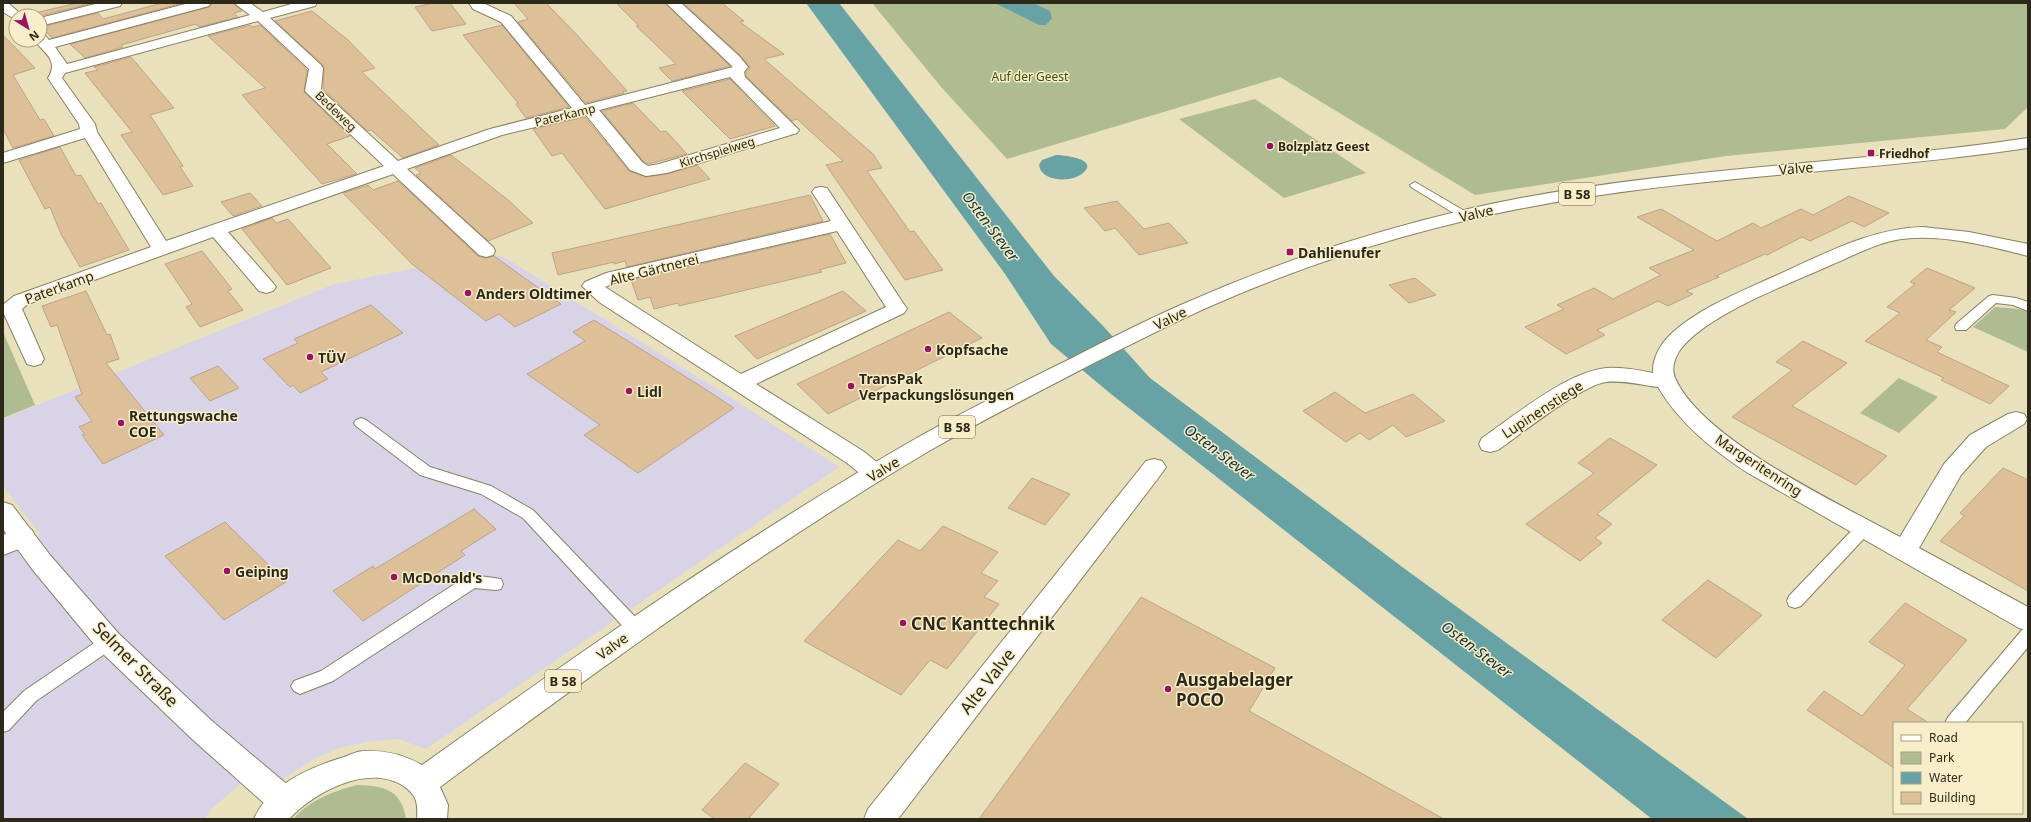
<svg xmlns="http://www.w3.org/2000/svg" width="2031" height="822" font-family="'Noto Sans',sans-serif">
<rect width="100%" height="100%" fill="#e9e1bc"/>
<polygon fill="#d9d3e8" points="489,254 504,257 722,392 839,467 426,749 398,739 374,741 338,748 314,759 281,780 264,764 210,810 205,819 3,819 3,549 40,534 3,486 3,419 334,284"/>
<g fill="#afbc91">
<polygon points="872,3 2028,3 2028,107 2005,129 1726,156 1475,195 1280,77 1007,159 942,88"/>
<polygon points="1255,99 1366,173 1284,198 1179,119"/>
<polygon points="1995,307 2019,309 2028,312 2028,352 1973,327"/>
<polygon points="3,332 35,405 3,418"/>
<polygon points="1899,378 1938,397 1899,433 1860,413"/>
<path d="M357,785C384,786 401,789 406,819H293C310,800 333,791 357,785Z"/>
</g>
<g fill="#67a3a5">
<polygon points="806,3 839,3 1054,276 1103,326 1150,378 1405,569 1748,819 1652,819 1111,394 1051,344 1005,274"/>
<polygon points="995,3 1033,3 1050,11 1052,18 1046,25 1039,25"/>
<path d="M1056,155C1063,155 1100,159 1083,173C1072,183 1041,182 1039,165L1042,160Z"/>
</g>
<g fill="#ddbf98" stroke="#bba487">
<polygon points="77,3 89,4 40,16 31,14"/>
<polygon points="162,3 183,3 52,38 42,27 98,13 103,19"/>
<polygon points="212,3 233,3 242,11 234,13 238,17 199,27 196,24 121,45 123,47 85,58 70,44 209,7"/>
<polygon points="433,3 450,3 466,24 432,31 415,7"/>
<polygon points="514,3 546,3 578,36 627,91 623,92 624,93 586,103 518,22 528,19"/>
<polygon points="616,3 665,3 730,66 672,81 659,68 676,64 636,26 639,26"/>
<polygon points="683,3 722,3 744,21 740,22 784,54 764,59 873,154 882,168 867,171 910,232 914,231 943,270 905,280 826,165 843,161 797,119 792,121 746,76 746,72 750,67 740,55"/>
<polygon points="312,11 348,40 375,68 362,72 439,145 403,158 371,130 367,131 323,89 324,68 322,64 275,21"/>
<polygon points="250,25 252,27 260,25 307,70 304,92 350,136 327,144 357,174 322,184 242,95 265,88 208,36"/>
<polygon points="502,25 569,107 526,118 516,104 518,103 463,35"/>
<polygon points="3,35 35,68 13,75 40,120 44,119 54,136 13,148 3,129"/>
<polygon points="131,57 174,108 150,115 183,166 180,167 193,186 163,195 121,135 132,132 85,73 98,70 94,67"/>
<polygon points="730,79 775,126 730,139 682,91"/>
<polygon points="633,103 661,132 666,131 687,154 648,164 643,161 602,111"/>
<polygon points="585,117 629,171 646,177 667,174 697,165 710,179 605,209 562,153 552,156 533,129"/>
<polygon points="60,147 76,176 81,175 98,204 101,203 129,250 80,267 61,234 50,207 45,209 19,160"/>
<polygon points="451,155 508,200 533,223 488,241 416,175 421,173 415,168"/>
<polygon points="398,181 478,256 486,258 494,256 561,304 515,327 499,314 486,321 412,264 343,193 368,185 373,190"/>
<polygon points="250,193 262,206 233,216 221,202"/>
<polygon points="810,195 823,221 627,267 625,261 614,264 614,262 558,275 552,253"/>
<polygon points="1849,196 1889,213 1864,227 1852,221 1810,241 1802,237 1767,255 1765,254 1716,276 1719,277 1686,291 1693,294 1668,306 1658,301 1597,330 1605,335 1566,354 1525,327 1564,309 1557,305 1594,288 1613,299 1661,275 1649,268 1694,250 1637,217 1661,209 1717,241 1753,223 1761,228 1801,209 1813,215"/>
<polygon points="1117,201 1144,229 1169,223 1188,243 1139,255 1115,228 1105,231 1084,208"/>
<polygon points="272,218 276,223 288,219 331,268 287,285 242,229"/>
<polygon points="830,234 846,263 819,270 822,272 679,306 678,303 654,309 650,297 638,300 631,280"/>
<polygon points="202,251 232,289 228,291 243,310 200,327 186,307 192,304 165,264"/>
<polygon points="1927,268 1975,288 1949,310 1956,312 1926,340 1942,347 1937,352 2009,386 1990,404 1941,380 1944,378 1865,341 1900,313 1887,307 1915,284 1910,282"/>
<polygon points="1415,278 1436,295 1409,303 1389,285"/>
<polygon points="86,291 107,335 110,334 119,359 106,363 164,435 103,464 82,435 85,434 79,427 92,421 75,397 82,394 57,325 51,327 42,306"/>
<polygon points="843,291 866,311 757,359 735,336"/>
<polygon points="371,305 403,333 321,372 328,379 300,393 293,385 290,387 263,359 298,343 294,339"/>
<polygon points="949,312 982,338 828,414 797,384"/>
<polygon points="594,320 699,385 734,408 638,473 584,435 600,425 527,374 585,341 573,332"/>
<polygon points="1803,341 1847,363 1792,406 1887,456 1856,485 1732,417 1792,370 1776,362"/>
<polygon points="218,366 239,388 210,401 190,378"/>
<polygon points="1335,392 1365,413 1413,394 1445,421 1406,437 1393,425 1369,440 1360,433 1346,442 1303,411"/>
<polygon points="1610,438 1657,465 1597,514 1612,524 1595,538 1602,543 1580,561 1526,524 1594,473 1578,463"/>
<polygon points="2003,468 2028,480 2028,591 1940,541 1964,516 1960,513"/>
<polygon points="1032,478 1070,494 1045,525 1008,508"/>
<polygon points="474,509 496,529 461,551 465,555 363,621 333,591 373,566 375,569"/>
<polygon points="225,522 286,582 224,620 165,556"/>
<polygon points="943,526 998,552 981,573 998,581 984,597 999,604 947,669 930,660 901,695 804,641 898,540 920,551"/>
<polygon points="1708,580 1762,615 1716,658 1662,620"/>
<polygon points="1141,597 1275,668 1249,711 1444,819 979,819"/>
<polygon points="1905,603 1967,640 1907,709 1929,723 1894,723 1894,768 1807,710 1824,691 1862,716 1905,665 1869,642"/>
<polygon points="745,763 779,784 748,819 715,819 702,810"/>
</g>
<g fill="none" stroke-linecap="round" stroke-linejoin="round">
<defs>
<g id="lane">
<polygon points="1415,182 1468,213 1470,215 1468,217 1460,217 1411,187 1410,185"/>
<polygon points="1993,295 2016,298 2028,302 2028,311 2013,305 1996,303 1966,330 1956,330 1955,327 1956,324 1989,296"/>
<polygon points="361,418 366,420 430,467 491,486 533,510 641,623 643,628 641,633 635,635 629,633 523,518 481,494 420,475 356,426 354,423 356,420"/>
<polygon points="1864,522 1870,524 1872,528 1870,532 1801,606 1795,608 1789,606 1787,601 1789,596 1858,524"/>
<polygon points="473,575 501,579 503,584 501,589 495,590 475,588 333,681 300,694 294,691 291,686 294,681 321,671 467,576"/>
<polygon points="2028,628 2028,647 1965,723 1945,723 1948,717 2022,630"/>
<polygon points="109,635 115,637 118,642 115,647 36,701 9,730 3,732 3,712 24,691 103,637"/>
</g>
<g id="street">
<polygon points="3,3 8,3 23,16 16,16 16,20 3,12"/>
<polygon points="99,3 122,3 120,6 40,26 40,18"/>
<path d="M189,3H211L209,6L55,47L67,64L250,15L234,3H250L263,12L295,3H317L315,6L270,18L321,65L323,68L321,90L398,161L490,129L572,108L501,22L473,9L469,3H483L511,16L585,105L733,67L666,3H681L739,56L748,67L744,72L745,77L799,130L797,133L667,173L646,176L630,170L586,115L502,135L407,169L493,247L495,251L493,255L486,257L479,255L393,174L228,232L273,283L276,287L273,291L266,293L259,291L213,237L28,304L22,309L44,359L41,364L34,366L27,364L3,312L4,304L14,296L151,247L85,138L3,163V153L80,129L79,124L48,78C59,60 45,54 34,40H40V34L45,35L49,40ZM258,21L309,69L305,91L308,94L384,166L166,241L97,132L95,124L62,78L65,73ZM730,77L780,128L659,164L648,166L642,162L599,110Z"/>
<path d="M821,187L827,188L907,309L904,313L756,384L863,451L883,467L887,473L883,479C867,483 859,472 847,463L599,302L582,286L585,282L606,273L831,221L812,192L815,188ZM837,231L886,307L741,374L605,287L619,281Z"/>
<path d="M1923,227L1969,232L2028,244V256C1988,246 1944,234 1902,239C1878,242 1853,256 1831,265C1789,284 1716,311 1685,344C1677,352 1670,366 1675,378C1702,440 1840,504 1900,537L1944,464L1970,435L2008,414L2016,412L2024,414L2027,419L2024,424L1986,447L1961,475L1919,548L2028,607V631L2019,628L1748,473C1713,450 1680,424 1658,387C1641,385 1623,380 1606,382C1582,385 1521,434 1498,450L1490,452L1482,450L1479,444L1482,438C1514,416 1568,371 1607,368C1622,367 1638,370 1653,373C1652,358 1661,343 1672,333C1701,307 1740,292 1775,276C1822,255 1871,228 1923,227Z"/>
<polygon points="1154,459 1162,461 1166,467 1162,473 898,819 864,819 868,809 1146,461"/>
<polygon points="23,528 32,530 35,537 32,544 3,555 3,535"/>
</g>
<polygon id="secondary" points="3,502 12,505 50,555 119,634 212,721 296,792 300,802 296,812 285,816 274,812 192,739 99,650 32,569 3,529"/>
<path id="primary" d="M2028,138V148L1992,153C1816,176 1637,179 1464,221C1375,242 1287,272 1204,309C1164,327 1126,347 1088,366C1035,394 981,421 929,451C759,552 599,669 440,787L448,805L447,819H417C418,802 417,795 402,785C367,764 314,792 289,819H254C268,785 311,767 344,757C350,755 357,751 364,751C385,750 404,755 422,765C582,651 744,537 915,439C966,410 1019,384 1072,358C1109,339 1146,320 1183,304C1275,263 1370,232 1468,209C1652,167 1842,166 2028,138Z"/>
</defs>
<use href="#lane" stroke="#898160" stroke-width="2"/>
<use href="#street" stroke="#898160" stroke-width="2"/>
<use href="#secondary" stroke="#898160" stroke-width="2"/>
<use href="#primary" stroke="#898160" stroke-width="2"/>
<use href="#lane" fill="#fff" fill-rule="evenodd"/>
<use href="#street" fill="#fff" fill-rule="evenodd"/>
<use href="#secondary" fill="#fff" fill-rule="evenodd"/>
<use href="#primary" fill="#fff" fill-rule="evenodd"/>
</g>
<g fill="#9b1264" stroke="#f7eec9" stroke-width="1.5">
<circle cx="1270" cy="146" r="4"/>
<rect x="1867" y="149" width="8" height="8" rx="2"/>
<rect x="1286" y="248" width="8" height="8" rx="2"/>
<circle cx="468" cy="293" r="4"/>
<circle cx="928" cy="349" r="4"/>
<circle cx="310" cy="357" r="4"/>
<circle cx="851" cy="386" r="4"/>
<circle cx="629" cy="391" r="4"/>
<circle cx="121" cy="423" r="4"/>
<circle cx="227" cy="571" r="4"/>
<circle cx="394" cy="577" r="4"/>
<circle cx="903" cy="623" r="4"/>
<circle cx="1168" cy="689" r="4"/>
</g>
<g text-anchor="middle" dominant-baseline="central" stroke-width="3" stroke-linejoin="round" paint-order="stroke">
<g font-size="12" fill="#41500b" stroke="#f7eec9">
<text x="1030" y="76">Auf der Geest</text>
</g>
<g font-size="12" fill="#2c291b" stroke="#f7eec9">
<text transform="translate(336 111) rotate(44)">Bedeweg</text>
<text transform="translate(565 115) rotate(-14)">Paterkamp</text>
<text transform="translate(717 152) rotate(-17)">Kirchspielweg</text>
</g>
<g font-size="12" font-weight="bold" fill="#2c291b" stroke="#f7eec9" text-anchor="start">
<text x="1278" y="146">Bolzplatz Geest</text>
<text x="1879" y="153">Friedhof</text>
</g>
<g fill="#f7eec9" stroke="#69644f" stroke-width="1">
<rect x="1559" y="183" width="36" height="22" rx="3"/>
<rect x="939" y="416" width="36" height="22" rx="3"/>
<rect x="545" y="670" width="36" height="22" rx="3"/>
</g>
<g font-size="13" font-weight="bold" fill="#2c291b">
<text x="1577" y="194">B 58</text>
<text x="957" y="427">B 58</text>
<text x="563" y="681">B 58</text>
</g>
<g font-size="14" fill="#2c291b" stroke="#f7eec9">
<text transform="translate(1796 168) rotate(-5)">Valve</text>
<text transform="translate(1476 213) rotate(-13)">Valve</text>
<text transform="translate(654 269) rotate(-14)">Alte Gärtnerei</text>
<text transform="translate(59 287) rotate(-20)">Paterkamp</text>
<text transform="translate(1170 318) rotate(-26)">Valve</text>
<text transform="translate(1542 409) rotate(-33)">Lupinenstiege</text>
<text transform="translate(1759 465) rotate(33)">Margeritenring</text>
<text transform="translate(883 469) rotate(-32)">Valve</text>
<text transform="translate(612 646) rotate(-36)">Valve</text>
</g>
<g font-size="14" font-weight="bold" fill="#2c291b" stroke="#f7eec9" text-anchor="start">
<text x="1298" y="252">Dahlienufer</text>
<text x="476" y="293">Anders Oldtimer</text>
<text x="936" y="349">Kopfsache</text>
<text x="318" y="357">TÜV</text>
<text x="859" y="378">TransPak<tspan x="859" dy="16">Verpackungslösungen</tspan></text>
<text x="637" y="391">Lidl</text>
<text x="129" y="415">Rettungswache<tspan x="129" dy="16">COE</tspan></text>
<text x="235" y="571">Geiping</text>
<text x="402" y="577">McDonald's</text>
</g>
<g font-size="15" font-style="italic" fill="#133334" stroke="#f7eec9">
<text transform="translate(991 226) rotate(53)">Osten-Stever</text>
<text transform="translate(1220 452) rotate(37)">Osten-Stever</text>
<text transform="translate(1477 649) rotate(37)">Osten-Stever</text>
</g>
<g font-size="17" font-weight="bold" fill="#2c291b" stroke="#f7eec9" text-anchor="start">
<text x="911" y="623">CNC Kanttechnik</text>
<text x="1176" y="679">Ausgabelager<tspan x="1176" dy="20">POCO</tspan></text>
</g>
<g font-size="17" fill="#2c291b" stroke="#f7eec9">
<text transform="translate(136 664) rotate(45)">Selmer Straße</text>
<text transform="translate(987 681) rotate(-52)">Alte Valve</text>
</g>
</g>
<rect width="2031" height="822" fill="none" stroke="#2c291b" stroke-width="8"/>
<rect x="1893" y="722" width="130" height="92" fill="#f7eec9" stroke="#a69f83"/>
<rect x="1901" y="735" width="20" height="6" fill="#ffffff" stroke="#a69f83"/>
<text x="1929" y="742" font-size="12" fill="#2c291b">Road</text>
<rect x="1901" y="752" width="20" height="12" fill="#afbc91" stroke="#a69f83"/>
<text x="1929" y="762" font-size="12" fill="#2c291b">Park</text>
<rect x="1901" y="772" width="20" height="12" fill="#67a3a5" stroke="#a69f83"/>
<text x="1929" y="782" font-size="12" fill="#2c291b">Water</text>
<rect x="1901" y="792" width="20" height="12" fill="#ddbf98" stroke="#a69f83"/>
<text x="1929" y="802" font-size="12" fill="#2c291b">Building</text>
<g transform="translate(28 28) rotate(143)"><circle r="19" fill="#f7eec9" stroke="#a69f83"/>
<path d="M0-3L7 15L0 10L-7 15Z" fill="#9b1264"/>
<text y="-6" font-size="11" font-weight="bold" text-anchor="middle" fill="#2c291b">N</text>
</g>
</svg>
